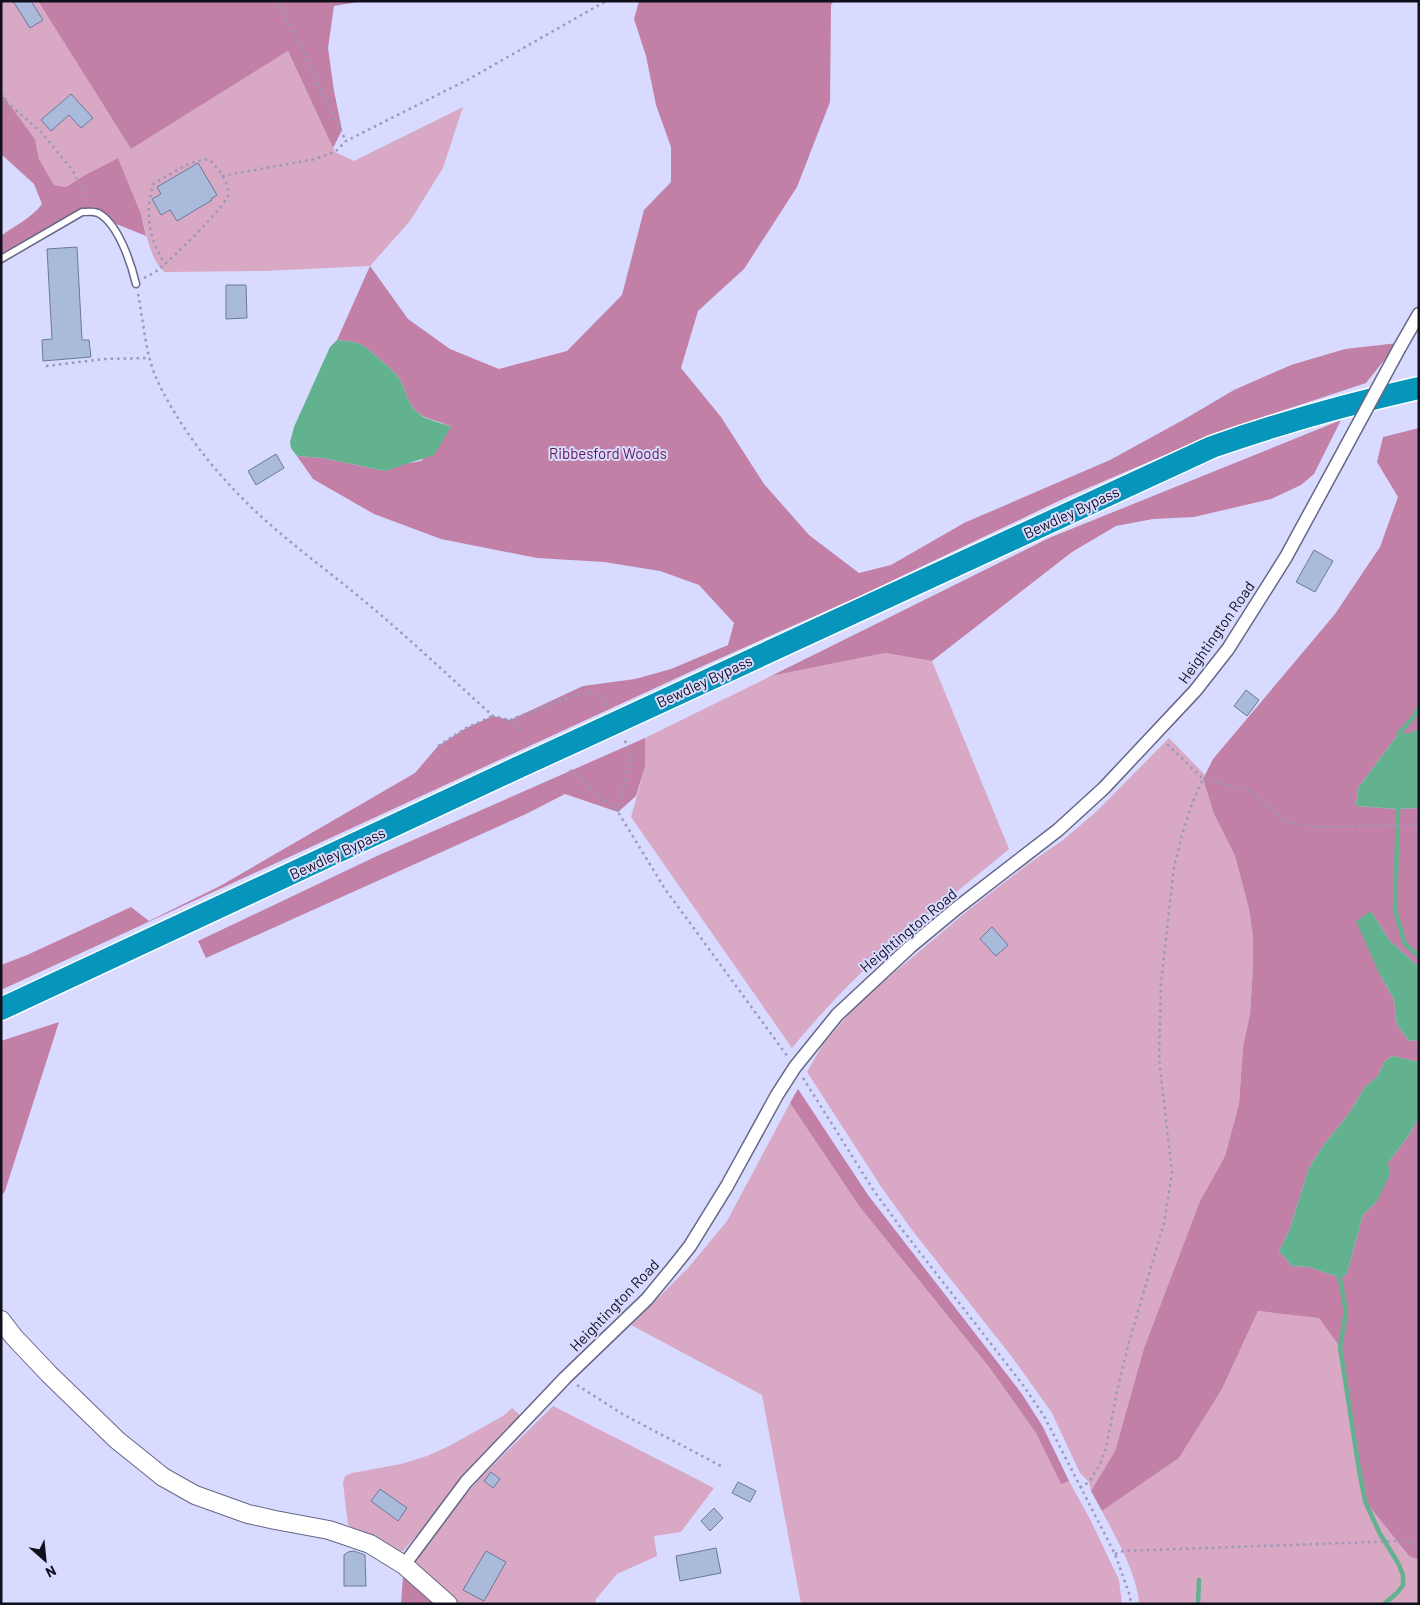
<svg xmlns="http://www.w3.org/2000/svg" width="1420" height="1605" font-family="Barlow,sans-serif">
<rect width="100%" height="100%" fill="#d8daff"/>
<g fill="#d9a8c4">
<path d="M1,1H38L131,149L288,51L335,152L354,161L463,107L443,168L410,221L370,266L264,271L165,272C150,262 146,229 140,212C133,194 125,176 118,158L85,175L66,187L54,185L39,159L35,139L1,93Z"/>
<path d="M885,653L932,661L1009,849C961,889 911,927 865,969C839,994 815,1020 792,1048L631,817L645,767V738L771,676Z"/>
<polygon points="1169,738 1205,775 1203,779 1214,814 1235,856 1249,909 1253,937 1253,965 1250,1014 1243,1047 1239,1104 1225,1156 1200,1201 1144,1348 1115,1451 1091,1491 1089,1482 1080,1473 1052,1413 1012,1357 912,1230 882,1188 807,1072 822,1046 846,1017 869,994 966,912 1027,865 1063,840 1097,811"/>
<polygon points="790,1103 859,1206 989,1367 1036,1433 1061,1483 1069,1481 1091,1521 1119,1580 1122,1604 801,1604 762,1395 631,1325 688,1268 727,1221"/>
<path d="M1258,1311L1320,1318L1340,1347L1359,1470L1365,1501L1409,1556L1419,1560V1604H1139C1138,1575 1115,1536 1102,1511L1179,1458L1222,1389Z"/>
<polygon points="553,1406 714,1488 681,1532 654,1536 657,1556 617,1574 596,1599 595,1604 455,1604 411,1560 481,1477"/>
<polygon points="512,1408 521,1416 403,1551 395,1551 348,1525 343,1483 345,1476 352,1473 401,1464 427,1456 449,1446 503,1416"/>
</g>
<g fill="#c280a7">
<polygon points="38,1 364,1 334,6 328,48 334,91 342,130 333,148 288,51 131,149"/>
<path d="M639,1H834L831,5L830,102L797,187L744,269L698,311L681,368L721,417L764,484L809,535L859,573L891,565L964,523L1110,460L1183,420L1234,390L1291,365L1345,349L1398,343L1366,383L1221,431L1067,497L862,595L705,665L1,990V965L27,955L131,907L149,921L220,886L415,773L438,746L466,728L493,716L510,720L583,686L635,679L671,669L728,645L734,623L699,585L660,571L604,562L537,558L441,539L374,514L313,479L297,456L323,458L385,471L404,464L421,461L451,427C440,420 426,421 416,411C406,401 406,388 398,377C396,372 365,346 360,344C353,341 345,341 337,340L370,266L408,319L450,349L499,369L567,351L622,295L644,210L671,182V147L656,105L646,56L634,19Z"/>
<path d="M1,93L35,139L39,159L54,185L66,187L85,175L118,158L141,214L146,236L109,221L96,212H82L1,259V236C14,226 33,217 42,204L34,184L1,154Z"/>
<polygon points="1341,420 1314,474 1301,485 1271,499 1194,517 1153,519 1116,526 1072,552 932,661 885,653 771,676 1049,538"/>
<polygon points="1419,428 1419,727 1412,733 1399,733 1358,788 1356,806 1398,809 1419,808 1419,967 1390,941 1371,911 1380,975 1394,999 1397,1025 1409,1041 1419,1040 1419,1062 1392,1056 1385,1061 1377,1077 1365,1087 1348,1115 1325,1143 1309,1168 1289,1231 1279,1251 1292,1266 1309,1267 1341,1278 1347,1273 1363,1215 1377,1201 1388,1163 1409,1135 1419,1116 1419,1560 1409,1556 1365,1501 1359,1470 1340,1347 1319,1318 1258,1311 1222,1389 1179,1458 1102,1511 1091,1491 1115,1451 1144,1348 1200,1201 1225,1156 1239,1104 1243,1047 1250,1014 1253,965 1253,937 1249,909 1235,856 1214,814 1203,779 1213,759 1335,614 1380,547 1398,497 1377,462 1383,437"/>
<polygon points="645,738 645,767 636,796 618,812 565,794 526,814 206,958 198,941 379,855"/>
<polygon points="59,1022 5,1191 1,1197 1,1041"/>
<polygon points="798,1089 868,1195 1022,1394 1043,1427 1069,1481 1061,1484 1036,1433 989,1367 859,1206 790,1103"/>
<polygon points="403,1577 412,1578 441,1604 401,1604"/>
</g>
<g fill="#62b28f">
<path d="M337,340C345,341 353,341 360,344C365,346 396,372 398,377C406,388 406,401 416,411C425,421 439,421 451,427L434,455L385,471L323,458L297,456L291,448L290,442L294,427L330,347Z"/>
<polygon points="1419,727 1419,808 1398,809 1356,806 1358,788 1399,733 1412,733"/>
<polygon points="1371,911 1390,941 1419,967 1419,1040 1409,1041 1397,1025 1394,999 1380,975 1356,921"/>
<polygon points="1392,1056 1419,1062 1419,1116 1409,1135 1388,1163 1390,1174 1377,1201 1363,1215 1347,1273 1341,1278 1309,1267 1292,1266 1279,1251 1289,1231 1309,1168 1325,1143 1348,1115 1365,1087 1377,1077 1385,1061"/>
</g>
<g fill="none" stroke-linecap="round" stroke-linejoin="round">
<g stroke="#62b28f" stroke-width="4.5">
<polyline points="1399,733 1413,718 1419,707"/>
<polyline points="1398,809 1395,910 1405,944 1419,956"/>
<polyline points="1339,1274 1346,1312 1340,1347 1359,1470 1365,1501 1379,1532 1398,1563 1403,1575 1403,1585 1397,1593 1384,1604"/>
<polyline points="1198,1604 1199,1580"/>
</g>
</g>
<g fill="#a9badb" stroke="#6a7a99">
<polygon points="13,1 31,1 43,20 30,28"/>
<polygon points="71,94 93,118 81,128 69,115 51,131 41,120"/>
<polygon points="198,163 217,195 211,199 212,200 177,221 170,210 161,215 152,199 161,194 157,187"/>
<polygon points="77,247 82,340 89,340 91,357 43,361 42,340 52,339 47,249"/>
<polygon points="226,285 246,285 247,318 226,319"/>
<polygon points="276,454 284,468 256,485 248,471"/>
<polygon points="1314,550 1333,561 1315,592 1296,582"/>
<polygon points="1246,690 1259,700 1247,716 1234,706"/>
<polygon points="992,927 1008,945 996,956 980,939"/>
<polygon points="491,1472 500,1479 493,1488 484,1481"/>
<polygon points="738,1482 756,1491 750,1502 732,1493"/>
<polygon points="380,1489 407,1508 398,1521 371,1501"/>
<polygon points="714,1508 723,1518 710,1531 701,1521"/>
<polygon points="716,1548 721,1573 680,1581 676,1556"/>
<polygon points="354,1551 365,1555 366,1586 344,1586 344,1555 348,1552"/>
<polygon points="486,1551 506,1562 484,1601 463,1590"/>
</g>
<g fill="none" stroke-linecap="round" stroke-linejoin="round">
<defs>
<path id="lane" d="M1,259L82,212C87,212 93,211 98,213C118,223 131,263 136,284"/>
<g id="street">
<polyline points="1400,347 1419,314"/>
<polyline points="404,1565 466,1482 566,1377 647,1299 675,1265 690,1246 727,1186 777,1095 795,1067 837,1015 910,947 957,908 1058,830 1104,788 1195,691 1228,649 1286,557 1336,465"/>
</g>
<polyline id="secondary" points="1,1320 14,1337 49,1374 117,1440 163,1477 195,1495 248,1514 275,1520 329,1530 370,1544 404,1565 448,1604"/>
<g id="highway">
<path d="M578,740L1212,447C1280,423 1348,404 1419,388"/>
<polyline points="1,1009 519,767"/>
</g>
</defs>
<use href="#lane" stroke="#666787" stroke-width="9"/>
<use href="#street" stroke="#666787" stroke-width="15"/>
<use href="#secondary" stroke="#666787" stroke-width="20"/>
<use href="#highway" stroke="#fff" stroke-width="25"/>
<g stroke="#999ab8" stroke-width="2.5" stroke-dasharray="2.5 4" stroke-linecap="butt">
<polyline points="281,1 279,6 297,37 318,85 346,141"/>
<polyline points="1,93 6,99"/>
<polyline points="1,97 42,133 73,171 86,198 85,202"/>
<polyline points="222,176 315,159 335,152 346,141 469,79 606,1"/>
<path d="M144,278C150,275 156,272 160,268C173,258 225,207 228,195C230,183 217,166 208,159L190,163L154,183C144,210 149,240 165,264"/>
<path d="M138,294C144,323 145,355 158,382C183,434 222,481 264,519C298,550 335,576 369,605C412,641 452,679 493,716L510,720L524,733"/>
<polyline points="46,366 104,359 150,358"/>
<polyline points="510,720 559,701 586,692 598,694 607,707"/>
<polyline points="438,746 466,728 493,716"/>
<polyline points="570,770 618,812 665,889 788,1057"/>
<polyline points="1203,779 1252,791 1283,821 1316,827 1419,825"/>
<polyline points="618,812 631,756 624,738"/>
<polyline points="803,1078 874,1191 904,1232 1023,1385 1044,1416 1115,1554 1130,1596 1131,1604"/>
<polyline points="577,1385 624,1415 723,1467"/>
<polyline points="1080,1488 1089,1482 1099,1466 1106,1448 1117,1391 1129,1342 1164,1223 1172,1173 1159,1059 1161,983 1174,867 1182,835 1193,801 1203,779 1165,742"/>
<polyline points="1115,1554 1123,1551 1399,1541 1411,1542 1419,1544"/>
</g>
<use href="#lane" stroke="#fff" stroke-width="6"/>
<use href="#street" stroke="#fff" stroke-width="12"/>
<use href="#secondary" stroke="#fff" stroke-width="18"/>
<use href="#highway" stroke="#0696bc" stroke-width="22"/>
<defs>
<polyline id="street-bridge" points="1336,465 1400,347"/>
<polyline id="highway-bridge" points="519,767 578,740"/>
</defs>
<use href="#street-bridge" stroke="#666787" stroke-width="15" stroke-linecap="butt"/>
<use href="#highway-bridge" stroke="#fff" stroke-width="25" stroke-linecap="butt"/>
<use href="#street-bridge" stroke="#fff" stroke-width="12"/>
<use href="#highway-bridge" stroke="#0696bc" stroke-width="22"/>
</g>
<g text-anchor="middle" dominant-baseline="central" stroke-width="4" stroke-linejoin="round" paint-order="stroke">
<g font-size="15" fill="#67194e" stroke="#d8daff">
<text x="608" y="453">Ribbesford Woods</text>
</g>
<g font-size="15" fill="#10101d" stroke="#d8daff">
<text transform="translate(1071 512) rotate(-25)">Bewdley Bypass</text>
<text transform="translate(1216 632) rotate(-55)">Heightington Road</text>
<text transform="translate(704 681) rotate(-25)">Bewdley Bypass</text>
<text transform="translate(337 853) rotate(-25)">Bewdley Bypass</text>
<text transform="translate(908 930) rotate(-40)">Heightington Road</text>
<text transform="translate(614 1305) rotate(-46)">Heightington Road</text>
</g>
</g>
<rect width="1420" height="1605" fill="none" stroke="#10101d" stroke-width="5"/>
<g transform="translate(45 1560) rotate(153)" stroke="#d8daff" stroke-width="4" paint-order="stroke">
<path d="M0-4L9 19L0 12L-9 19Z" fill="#10101d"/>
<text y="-8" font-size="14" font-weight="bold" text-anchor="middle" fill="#10101d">N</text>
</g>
</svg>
